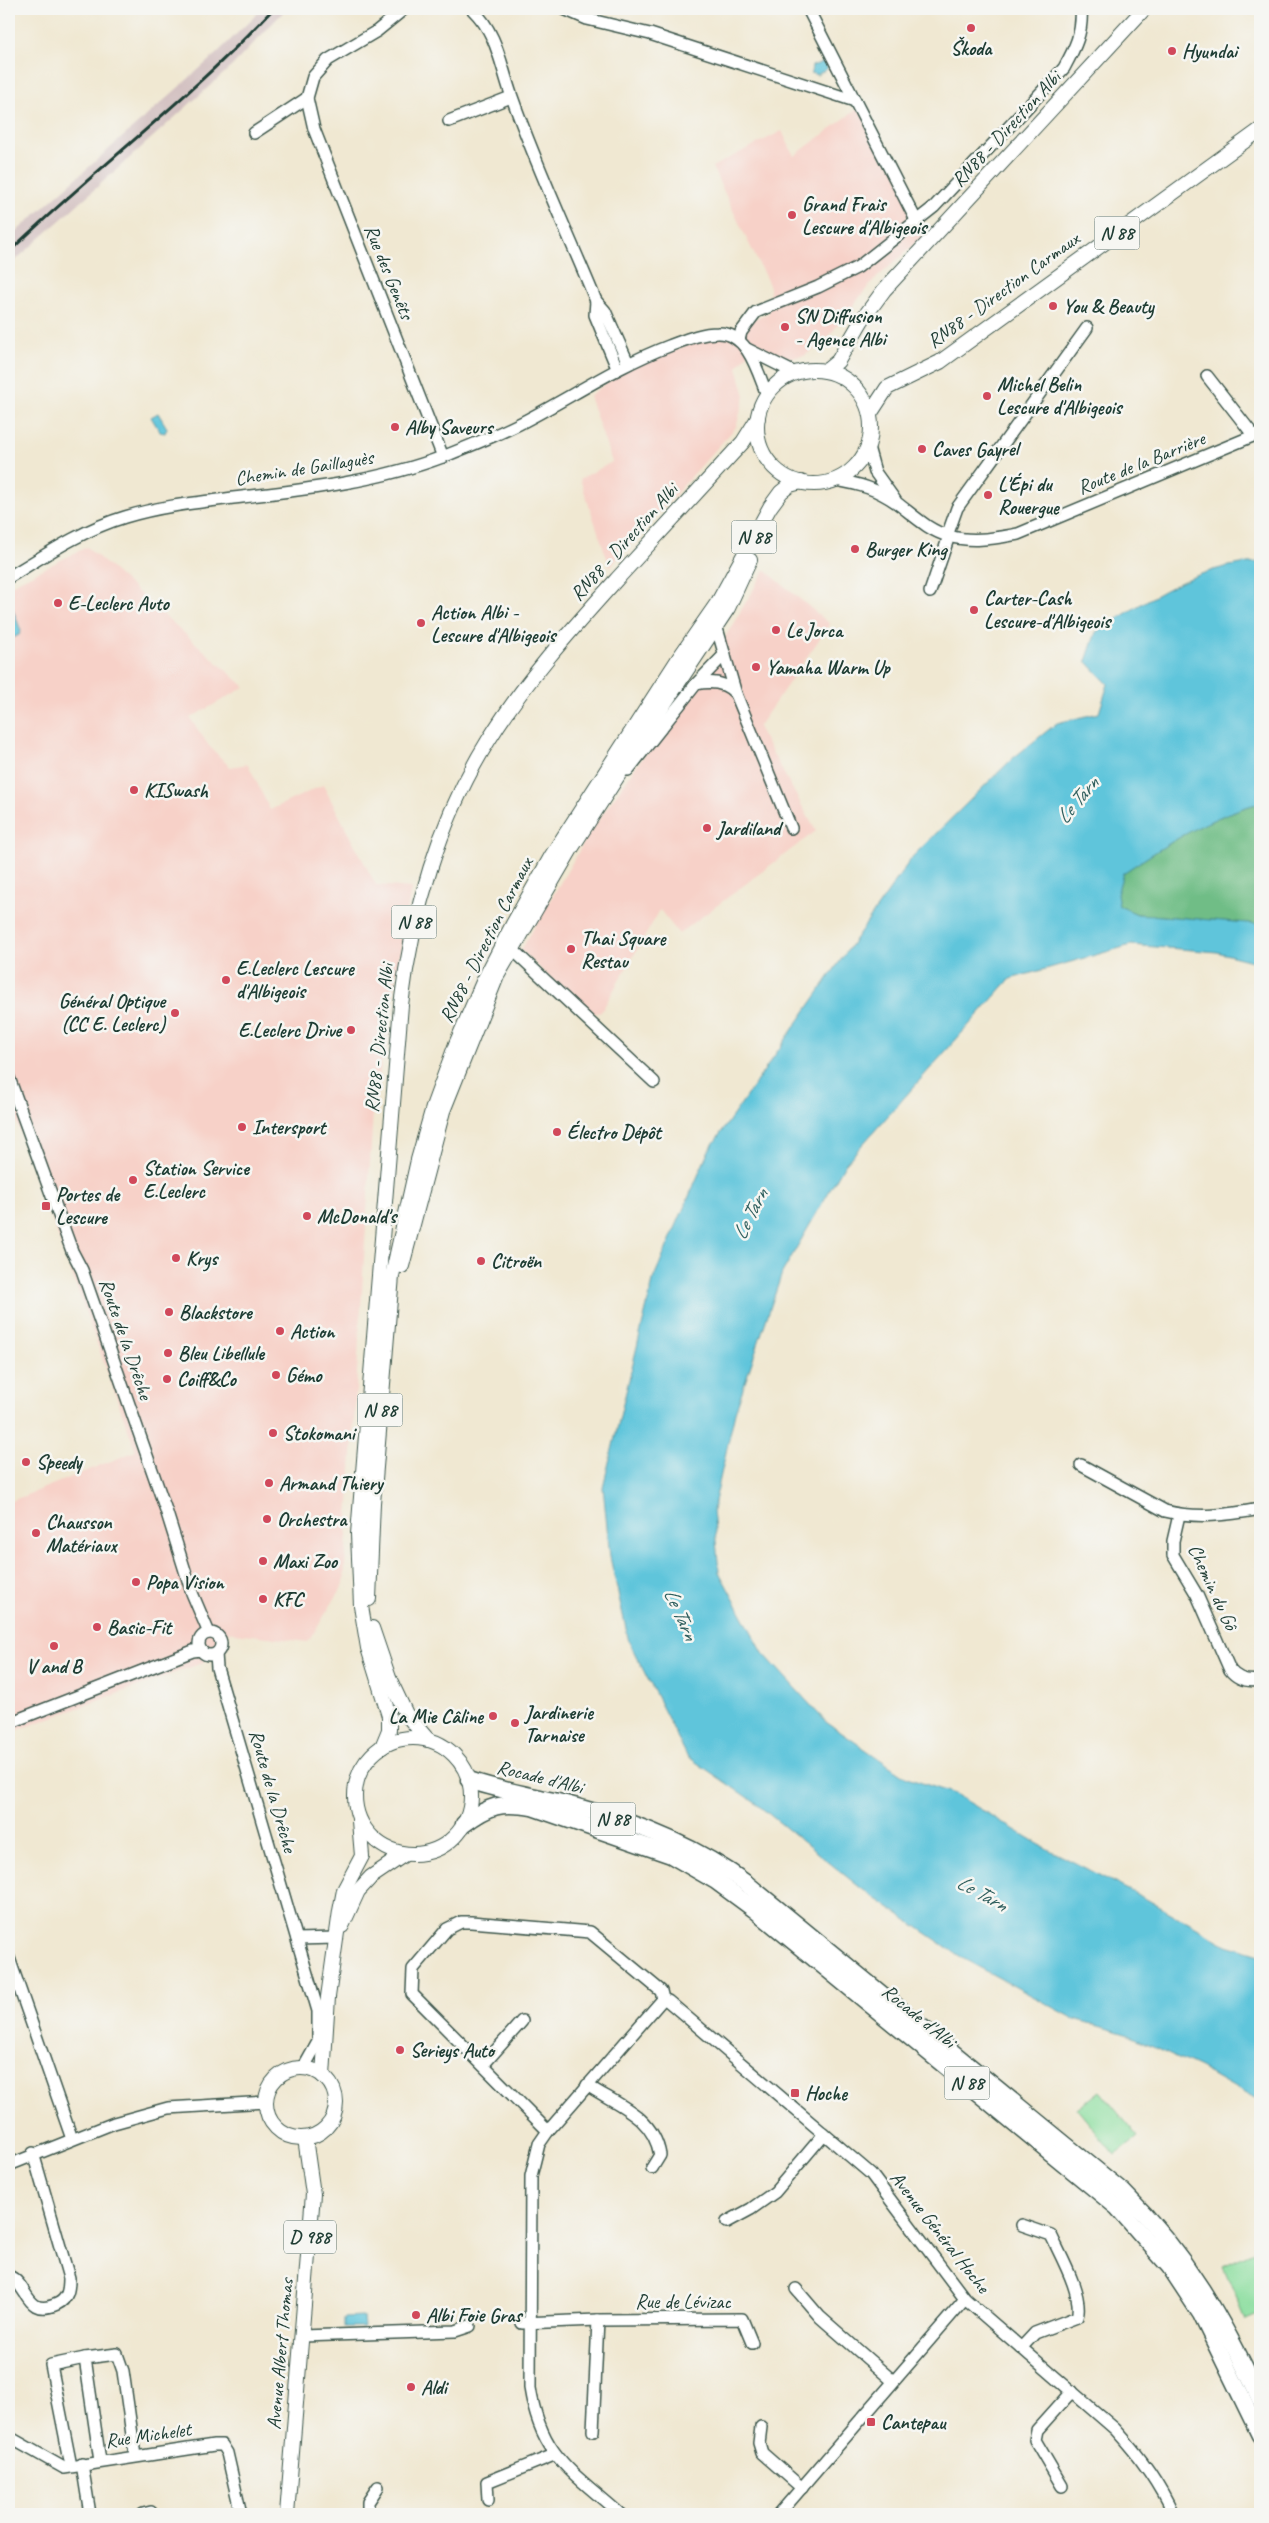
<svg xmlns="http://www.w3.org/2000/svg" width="1269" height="2523" font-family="Caveat,sans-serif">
<rect width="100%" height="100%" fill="#f6f6f2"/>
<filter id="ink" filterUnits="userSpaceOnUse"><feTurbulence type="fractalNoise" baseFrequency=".02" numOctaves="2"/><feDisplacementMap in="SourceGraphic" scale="10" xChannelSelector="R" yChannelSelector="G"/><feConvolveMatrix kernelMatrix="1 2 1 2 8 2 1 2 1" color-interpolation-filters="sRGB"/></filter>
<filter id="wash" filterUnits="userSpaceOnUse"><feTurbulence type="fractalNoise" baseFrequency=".0096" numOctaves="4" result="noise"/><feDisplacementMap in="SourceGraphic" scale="20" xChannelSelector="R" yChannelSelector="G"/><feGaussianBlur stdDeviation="1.12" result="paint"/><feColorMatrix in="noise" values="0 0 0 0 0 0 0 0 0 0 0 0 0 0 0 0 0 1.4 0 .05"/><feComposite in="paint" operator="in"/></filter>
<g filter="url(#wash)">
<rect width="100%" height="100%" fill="#f0e8d2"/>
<g fill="#f7d1c8">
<polygon points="864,104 928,232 871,283 825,341 804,356 783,358 756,344 737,367 745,396 736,427 610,567 580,479 612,462 589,396 626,369 769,313 770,287 712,167 782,131 794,156"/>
<polygon points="87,547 245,687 190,718 209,746 230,767 248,764 270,810 323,785 376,885 411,888 373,1112 344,1584 308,1642 227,1632 202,1663 9,1733 9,1502 136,1451 9,1101 9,586"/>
<polygon points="765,570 830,624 758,727 816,831 679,934 660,910 601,1012 588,1015 521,950 590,832 715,654"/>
</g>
<polygon fill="#d2bfc0" points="262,9 286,9 232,66 9,266 9,238 215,55"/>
<g fill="#8bde9f" stroke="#558e6a">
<polygon points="1100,2091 1138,2137 1115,2155 1077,2109"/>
<polygon points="1260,2249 1260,2314 1246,2320 1223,2266"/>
</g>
<path fill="#70bd86" stroke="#487d5d" d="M1260,803V924L1137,914L1119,906L1117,894L1123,873C1166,845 1209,816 1260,803Z"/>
<g fill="#5ec5db" stroke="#3e8188">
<polygon points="826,61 828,63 827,69 817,75 811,73 812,66"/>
<polygon points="158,413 167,428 165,433 160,432 151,417"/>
<path d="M1260,562V803C1209,816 1166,845 1123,873L1117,894L1119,906L1137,914L1260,924V963L1217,952L1131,945L1010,979L845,1164L782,1273L735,1412L713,1510L719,1572L763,1653L826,1722L907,1778L955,1794L1040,1845L1148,1900L1227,1945L1260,1955V2102L1200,2068L1129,2035L1075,2019L964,1959L862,1889L754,1802L687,1756L629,1642L610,1557L603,1487L623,1404L654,1277L709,1150L913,856L1012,759L1057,723L1099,713L1108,684L1086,661L1096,632C1152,598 1193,566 1260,562Z"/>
<polygon points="9,599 21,631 19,635 9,640"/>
<polygon points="363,2317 364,2327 344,2327 344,2318"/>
</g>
</g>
<g filter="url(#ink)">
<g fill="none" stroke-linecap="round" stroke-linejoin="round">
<defs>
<g id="minor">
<polyline points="404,9 377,31 328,60 313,77 307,98 314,129 443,457"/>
<path d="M472,9C498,34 500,64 512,97C536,166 568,233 596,301"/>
<polyline points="564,9 587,19 650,34 855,101 917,222"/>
<polyline points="808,9 855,101"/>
<polyline points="449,121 511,97"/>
<polyline points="254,133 307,98"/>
<path d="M739,340L741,332L756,312L818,287L858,267L934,207L1064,68C1075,48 1083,32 1081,9"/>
<polyline points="747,349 795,373"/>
<polyline points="617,368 595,315 596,301 605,311 628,363"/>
<polyline points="1207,376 1254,436"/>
<polyline points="868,447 875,472 895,500"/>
<path d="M836,480C860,484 877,489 897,503C913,515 929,531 949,536C973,543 995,538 1018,534L1260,433"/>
<polyline points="947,536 957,508 1087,328"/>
<path d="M9,577C45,555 84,529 125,517C164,505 203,502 242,497C311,489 380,481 445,456C470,446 495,436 519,424C570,398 616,366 669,346C685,340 700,333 718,333C748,332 758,373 767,395"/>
<polyline points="930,592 949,536"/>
<polyline points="716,625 736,694 791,828"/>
<polyline points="696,684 725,654"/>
<path d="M628,770L696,684C711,681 726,682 736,694"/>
<polyline points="512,949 654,1082"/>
<polyline points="9,1078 72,1251 82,1270 166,1510 192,1593 209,1633"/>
<path d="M1081,1465L1165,1511C1197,1519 1228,1515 1260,1509"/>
<path d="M1179,1515L1173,1541V1555L1197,1595L1230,1670C1238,1680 1248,1682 1260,1680"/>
<circle cx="210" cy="1644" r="11"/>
<polyline points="216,1654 217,1668 318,2011 318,2042 304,2067"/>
<polyline points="9,1723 193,1651 201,1650"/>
<polyline points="297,1939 336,1938"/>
<polyline points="9,1958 72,2139"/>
<path d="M663,1999L668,2001L871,2174L965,2299L1115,2429C1138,2454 1159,2482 1173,2514"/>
<polyline points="483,2065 522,2021"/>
<path d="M587,2085C617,2105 653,2115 660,2155L652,2168"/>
<polyline points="548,2131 412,1994 413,1969 447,1929 461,1922 471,1922 590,1932 661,1991 663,1999"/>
<polyline points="9,2165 114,2123 168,2108 266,2102"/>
<polyline points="727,2222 751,2209 775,2192 824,2134"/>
<path d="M9,2276C29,2285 25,2318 57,2304C68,2299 69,2289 69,2278L33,2153"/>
<polyline points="796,2289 820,2317 893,2381"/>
<polyline points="522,2323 598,2320 742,2319 752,2343"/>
<polyline points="302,2336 455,2331 470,2326"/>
<path d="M1021,2348L1035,2333L1077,2317C1084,2296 1060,2255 1051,2235L1022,2225"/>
<polyline points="761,2427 759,2443 762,2453 802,2488"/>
<polyline points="593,2431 598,2320"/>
<polyline points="9,2437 64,2468 214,2445 222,2445 227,2453 241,2514"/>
<polyline points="100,2461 85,2358 117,2354 123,2371 135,2456"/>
<polyline points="82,2464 90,2514"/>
<polyline points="71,2466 51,2365 85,2358"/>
<polyline points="1062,2486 1035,2440 1037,2430 1072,2391"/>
<polyline points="488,2500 487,2482 554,2455"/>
<polyline points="143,2514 151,2512"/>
<polyline points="368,2514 368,2502 378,2487"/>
<path d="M620,2514C572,2471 541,2457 530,2388L531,2176L539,2144L548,2131L663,1999"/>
<polyline points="779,2514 965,2299"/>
</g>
<g id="major">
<circle cx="814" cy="427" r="57"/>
<polyline points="826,371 838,361 862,320 884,290 1144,9"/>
<polyline points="870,414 887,388 940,362 1260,130"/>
<polyline points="402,1266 443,1111 497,976 571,849 653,721 728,608 750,560"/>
<polyline points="369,1599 373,1503 392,1276 418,1160 434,1104 456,1044 483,982 513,924 552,855 679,658 718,602 770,507 781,492 790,485 801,482"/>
<polyline points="372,1628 389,1678 406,1714 428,1740"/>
<circle cx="413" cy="1796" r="58"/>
<path d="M382,1747L389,1730V1716L368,1648L361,1606L358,1534L401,1005C412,914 439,820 488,741C524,682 571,630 617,579C659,533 701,488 743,442L758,418"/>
<polyline points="342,1926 358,1891 371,1877 405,1854"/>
<circle cx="301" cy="2103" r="35"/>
<polyline points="323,2076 328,1997 340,1911 344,1890 362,1856 359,1821"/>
<polyline points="287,2514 313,2194 305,2138"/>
</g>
<g id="highway">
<path d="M469,1780C504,1792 541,1797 577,1807C638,1823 697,1847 747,1884L1123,2192C1187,2255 1223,2320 1260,2399"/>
<path d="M464,1824C490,1805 500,1802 532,1807L671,1855L716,1881L754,1909L1117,2207L1170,2267L1201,2314L1260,2435"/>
</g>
</defs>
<use href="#minor" stroke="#3e574c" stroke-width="14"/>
<use href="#major" stroke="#3e574c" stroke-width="16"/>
<use href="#highway" stroke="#3e574c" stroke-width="19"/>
<use href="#minor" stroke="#fff" stroke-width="11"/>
<use href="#major" stroke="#fff" stroke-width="14"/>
<use href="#highway" stroke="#fff" stroke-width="16"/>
<path stroke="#1f3d34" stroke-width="3" d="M9,252C95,169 192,97 273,9"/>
</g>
</g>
<g fill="#d1495b" stroke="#f6f6f2" stroke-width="2">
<circle cx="971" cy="28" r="5"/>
<circle cx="1172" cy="51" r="5"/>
<circle cx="792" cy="215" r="5"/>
<circle cx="1053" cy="306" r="5"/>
<circle cx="785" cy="327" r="5"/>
<circle cx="987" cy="396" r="5"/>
<circle cx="395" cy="427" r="5"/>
<circle cx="922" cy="449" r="5"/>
<circle cx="988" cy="495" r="5"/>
<circle cx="855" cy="549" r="5"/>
<circle cx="58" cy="603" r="5"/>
<circle cx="974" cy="610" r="5"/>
<circle cx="421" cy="623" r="5"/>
<circle cx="776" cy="630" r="5"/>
<circle cx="756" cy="667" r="5"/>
<circle cx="134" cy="790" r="5"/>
<circle cx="707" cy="828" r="5"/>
<circle cx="571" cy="949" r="5"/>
<circle cx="226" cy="980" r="5"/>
<circle cx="175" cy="1013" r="5"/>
<circle cx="351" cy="1030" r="5"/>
<circle cx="242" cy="1127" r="5"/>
<circle cx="557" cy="1132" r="5"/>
<circle cx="133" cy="1180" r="5"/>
<rect x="41" y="1201" width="10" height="10" rx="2.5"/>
<circle cx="307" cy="1216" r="5"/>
<circle cx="176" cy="1258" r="5"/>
<circle cx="481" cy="1261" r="5"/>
<circle cx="169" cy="1312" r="5"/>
<circle cx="280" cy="1331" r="5"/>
<circle cx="168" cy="1353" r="5"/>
<circle cx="276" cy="1375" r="5"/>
<circle cx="167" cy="1379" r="5"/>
<circle cx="273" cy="1433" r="5"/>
<circle cx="26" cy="1462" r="5"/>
<circle cx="269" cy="1483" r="5"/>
<circle cx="267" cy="1519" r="5"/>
<circle cx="36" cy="1533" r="5"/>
<circle cx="263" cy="1561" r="5"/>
<circle cx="136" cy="1582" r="5"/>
<circle cx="263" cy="1599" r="5"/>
<circle cx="97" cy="1627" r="5"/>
<circle cx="54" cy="1646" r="5"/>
<circle cx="493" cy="1716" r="5"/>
<circle cx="515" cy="1723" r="5"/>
<circle cx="400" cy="2050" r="5"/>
<rect x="790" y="2088" width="10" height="10" rx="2.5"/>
<circle cx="416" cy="2315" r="5"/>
<circle cx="411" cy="2387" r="5"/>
<rect x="866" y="2417" width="10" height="10" rx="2.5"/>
</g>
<g text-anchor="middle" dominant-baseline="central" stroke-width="5" stroke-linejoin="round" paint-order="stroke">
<g fill="#f6f6f2" stroke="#60746d" stroke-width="1">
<rect x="1094.5" y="216.5" width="45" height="33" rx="4"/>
<rect x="731.5" y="520.5" width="45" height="33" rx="4"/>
<rect x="391.5" y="905.5" width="45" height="33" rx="4"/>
<rect x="357.5" y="1393.5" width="45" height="33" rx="4"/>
<rect x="590.5" y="1802.5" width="45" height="33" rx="4"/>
<rect x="944.5" y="2066.5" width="45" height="33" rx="4"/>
<rect x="284" y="2220.5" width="52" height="33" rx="4"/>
</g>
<g font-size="19" font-weight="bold" fill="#1f3d34">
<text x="1117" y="233">N 88</text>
<text x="754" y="537">N 88</text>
<text x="414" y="922">N 88</text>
<text x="380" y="1410">N 88</text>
<text x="613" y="1819">N 88</text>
<text x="967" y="2083">N 88</text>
<text x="310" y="2237">D 988</text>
</g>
<g font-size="20" font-weight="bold" fill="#1f3d34" stroke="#f6f6f2" text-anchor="start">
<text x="971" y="48" text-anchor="middle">Škoda</text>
<text x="1182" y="51">Hyundai</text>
<text x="802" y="204">Grand Frais<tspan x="802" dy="23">Lescure d'Albigeois</tspan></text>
<text x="1063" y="306">You &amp; Beauty</text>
<text x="795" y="316">SN Diffusion<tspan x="795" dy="23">- Agence Albi</tspan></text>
<text x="997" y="384">Michel Belin<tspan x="997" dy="23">Lescure d'Albigeois</tspan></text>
<text x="405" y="427">Alby Saveurs</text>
<text x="932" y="449">Caves Gayrel</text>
<text x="998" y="484">L'Épi du<tspan x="998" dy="23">Rouergue</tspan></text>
<text x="865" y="549">Burger King</text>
<text x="984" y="598">Carter-Cash<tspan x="984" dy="23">Lescure-d'Albigeois</tspan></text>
<text x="68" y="603">E-Leclerc Auto</text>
<text x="431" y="612">Action Albi -<tspan x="431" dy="23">Lescure d'Albigeois</tspan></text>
<text x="786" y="630">Le Jorca</text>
<text x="766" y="667">Yamaha Warm Up</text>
<text x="144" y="790">KISwash</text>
<text x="717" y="828">Jardiland</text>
<text x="581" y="938">Thai Square<tspan x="581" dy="23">Restau</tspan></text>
<text x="236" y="968">E.Leclerc Lescure<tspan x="236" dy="23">d'Albigeois</tspan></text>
<text x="165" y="1001" text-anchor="end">Général Optique<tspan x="165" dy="23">(CC E. Leclerc)</tspan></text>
<text x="341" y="1030" text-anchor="end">E.Leclerc Drive</text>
<text x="252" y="1127">Intersport</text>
<text x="567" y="1132">Électro Dépôt</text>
<text x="143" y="1168">Station Service<tspan x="143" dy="23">E.Leclerc</tspan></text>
<text x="56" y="1194">Portes de<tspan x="56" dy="23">Lescure</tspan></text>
<text x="317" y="1216">McDonald's</text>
<text x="186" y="1258">Krys</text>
<text x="491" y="1261">Citroën</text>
<text x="179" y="1312">Blackstore</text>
<text x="290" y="1331">Action</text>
<text x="178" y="1353">Bleu Libellule</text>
<text x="286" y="1375">Gémo</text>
<text x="177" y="1379">Coiff&amp;Co</text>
<text x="283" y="1433">Stokomani</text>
<text x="36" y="1462">Speedy</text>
<text x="279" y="1483">Armand Thiery</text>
<text x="277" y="1519">Orchestra</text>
<text x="46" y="1522">Chausson<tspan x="46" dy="23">Matériaux</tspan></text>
<text x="273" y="1561">Maxi Zoo</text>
<text x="146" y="1582">Popa Vision</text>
<text x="273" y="1599">KFC</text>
<text x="107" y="1627">Basic-Fit</text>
<text x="54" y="1666" text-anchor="middle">V and B</text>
<text x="525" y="1712">Jardinerie<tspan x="525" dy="23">Tarnaise</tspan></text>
<text x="483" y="1716" text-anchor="end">La Mie Câline</text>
<text x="410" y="2050">Serieys Auto</text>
<text x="805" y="2093">Hoche</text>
<text x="426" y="2315">Albi Foie Gras</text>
<text x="421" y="2387">Aldi</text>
<text x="881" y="2422">Cantepau</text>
</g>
<g font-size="20" fill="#1f3d34" stroke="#f6f6f2">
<text transform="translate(1006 129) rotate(-47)">RN88 - Direction Albi</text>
<text transform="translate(389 272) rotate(68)">Rue des Genêts</text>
<text transform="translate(1003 290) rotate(-36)">RN88 - Direction Carmaux</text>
<text transform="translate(1141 463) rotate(-22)">Route de la Barrière</text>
<text transform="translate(304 468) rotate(-9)">Chemin de Gaillaguès</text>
<text transform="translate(624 542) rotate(-48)">RN88 - Direction Albi</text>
<text transform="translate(486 940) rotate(-63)">RN88 - Direction Carmaux</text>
<text transform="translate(379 1038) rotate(-84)">RN88 - Direction Albi</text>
<text transform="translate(126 1339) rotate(71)">Route de la Drêche</text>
<text transform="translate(1213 1587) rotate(65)">Chemin du Gô</text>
<text transform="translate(540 1777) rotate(14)">Rocade d'Albi</text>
<text transform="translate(273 1791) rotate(74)">Route de la Drêche</text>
<text transform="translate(919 2016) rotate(39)">Rocade d'Albi</text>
<text transform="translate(940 2232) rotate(52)">Avenue Général Hoche</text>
<text x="683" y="2301">Rue de Lévizac</text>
<text transform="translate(280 2354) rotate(-85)">Avenue Albert Thomas</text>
<text transform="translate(148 2435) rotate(-8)">Rue Michelet</text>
</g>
<g font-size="21" font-style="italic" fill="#2f5f5e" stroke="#f6f6f2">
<text transform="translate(1077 800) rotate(-50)">Le Tarn</text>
<text transform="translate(750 1214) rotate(-63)">Le Tarn</text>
<text transform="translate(681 1614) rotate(66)">Le Tarn</text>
<text transform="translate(982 1893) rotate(29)">Le Tarn</text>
</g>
</g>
<rect width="1269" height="2523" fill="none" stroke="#f6f6f2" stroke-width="30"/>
</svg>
